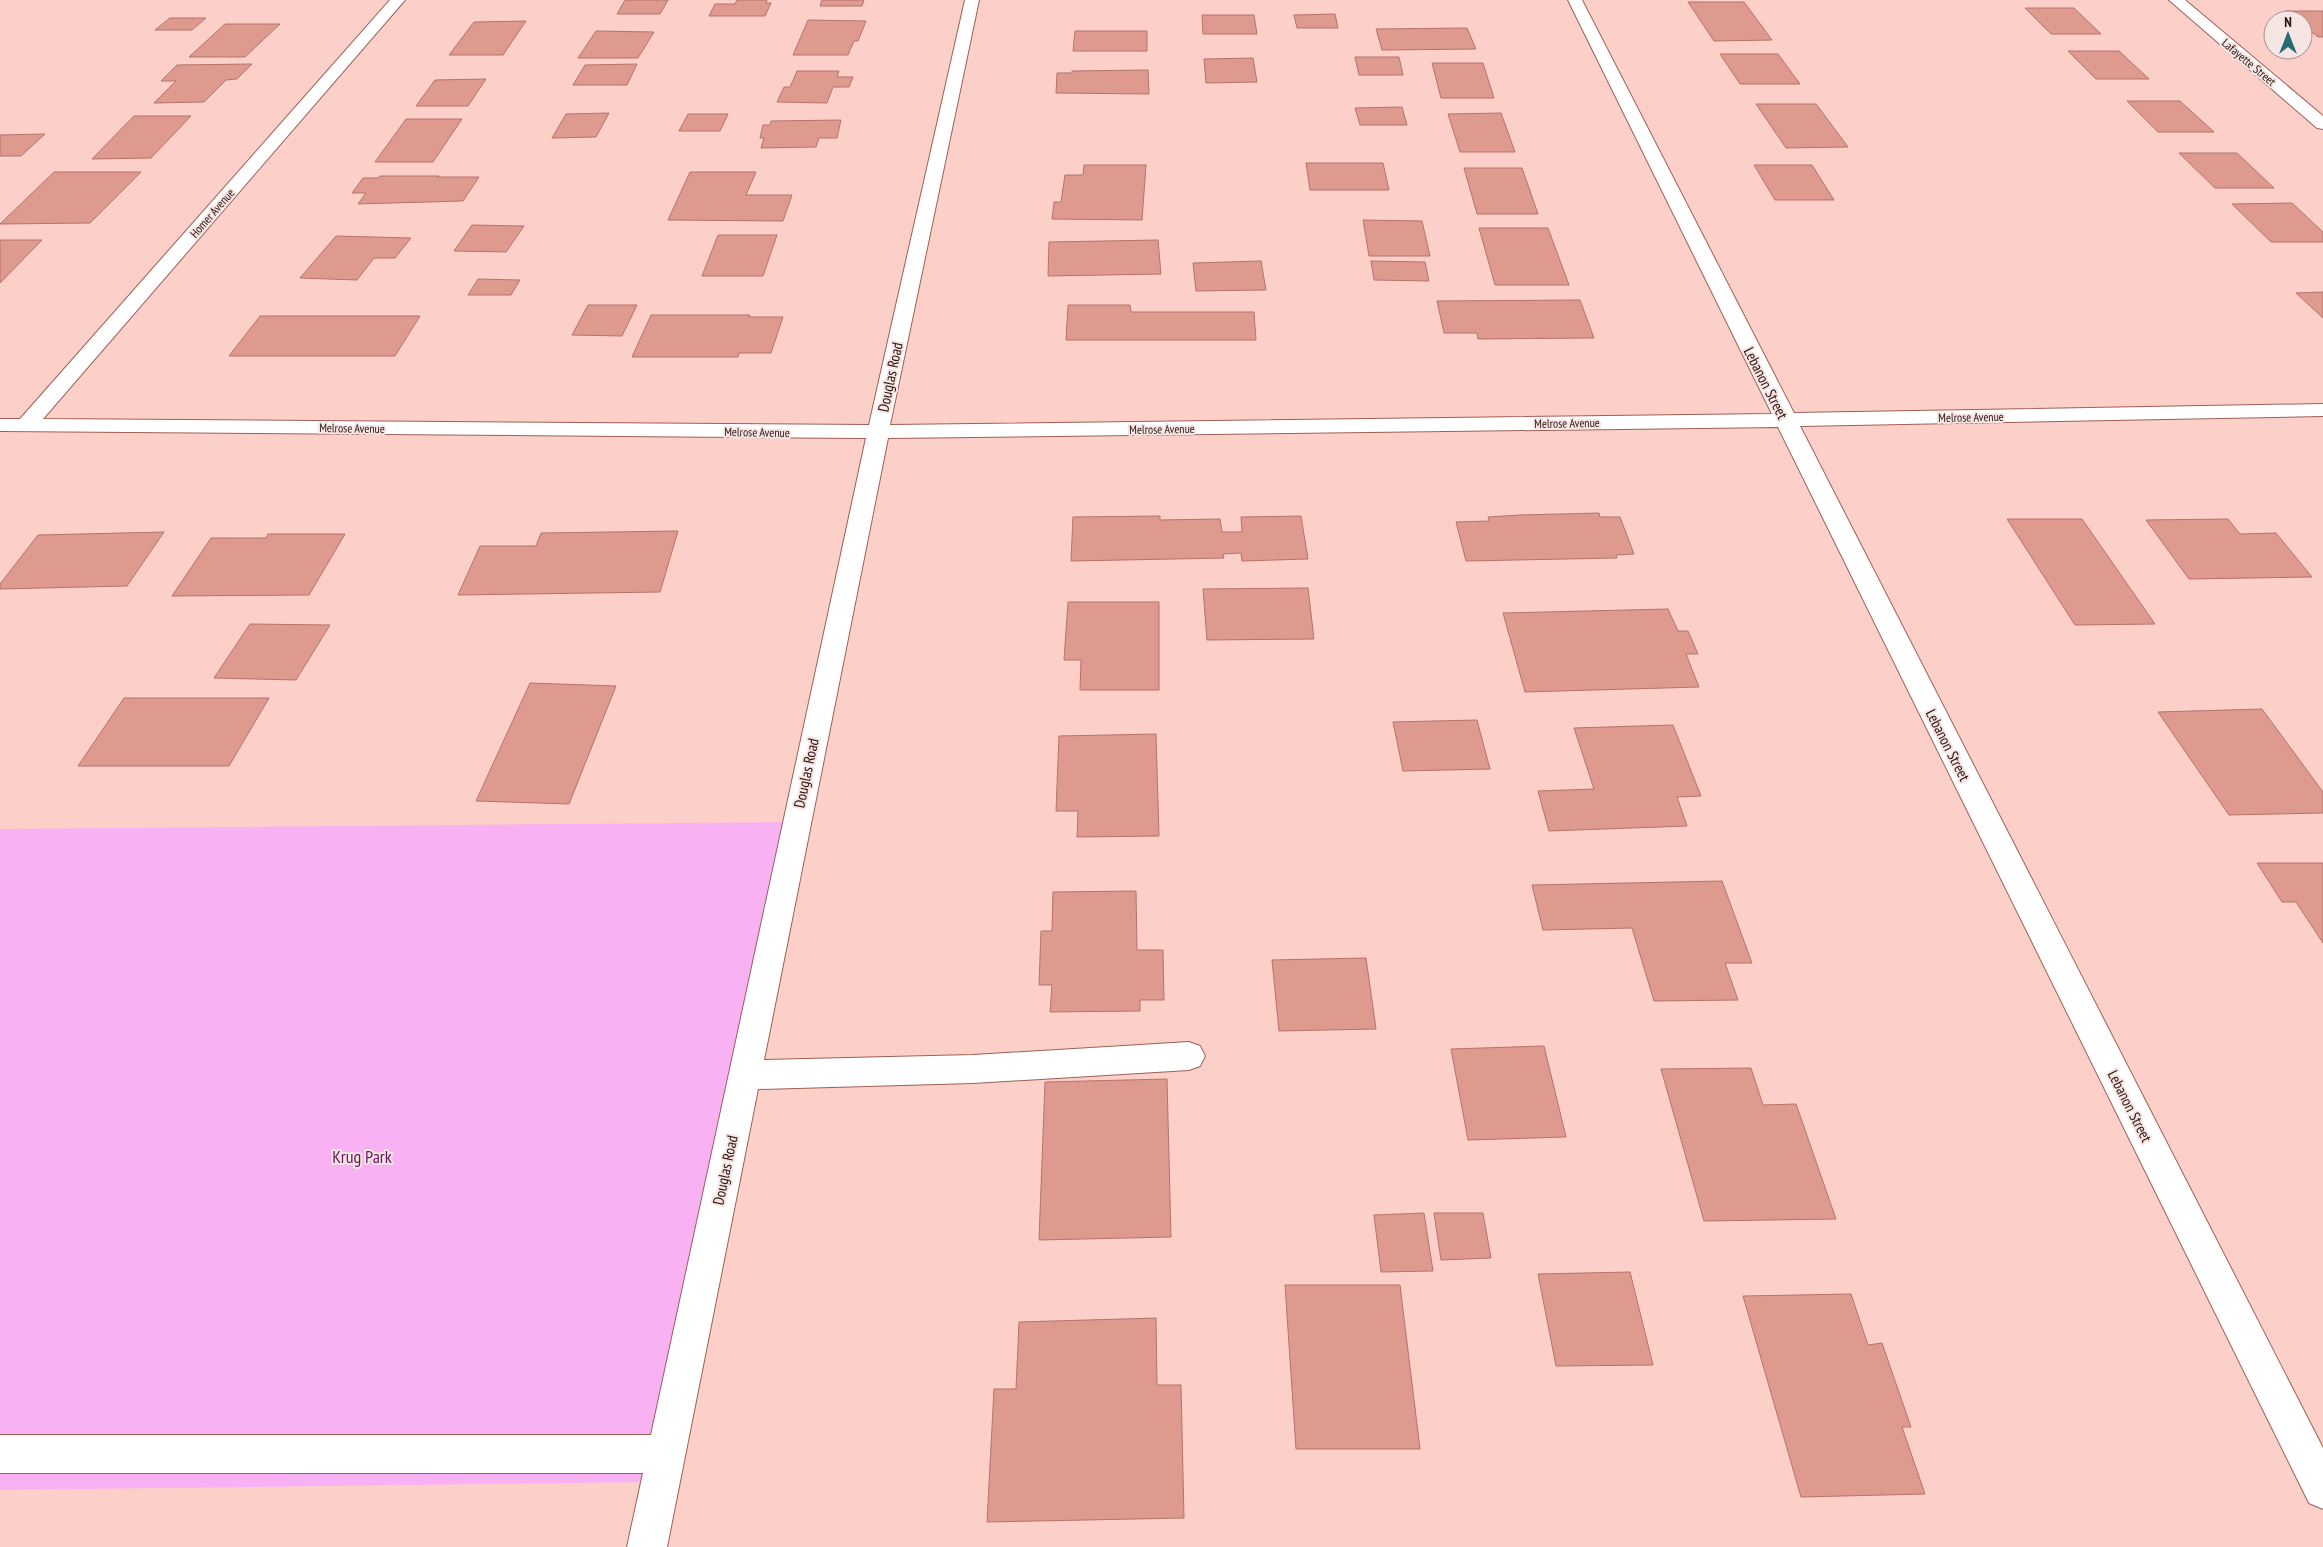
<svg xmlns="http://www.w3.org/2000/svg" width="2323" height="1547" font-family="'PT Sans Narrow',sans-serif">
<rect width="100%" height="100%" fill="#fcd0c9"/>
<polygon fill="#f8b2f4" points="792,822 656,1482 0,1490 0,829"/>
<g fill="#df9a90" stroke="#b5736a">
<polygon points="625,0 668,0 660,14 617,14"/>
<polygon points="737,0 767,0 766,3 771,3 765,16 709,16 715,4 735,4"/>
<polygon points="822,0 864,0 862,6 820,6"/>
<polygon points="1688,2 1744,2 1772,40 1714,41"/>
<polygon points="2025,8 2074,8 2101,34 2051,34"/>
<polygon points="2285,11 2323,11 2323,37 2318,37 2303,25 2303,20 2296,20"/>
<polygon points="1335,14 1338,28 1297,28 1294,15"/>
<polygon points="1202,15 1254,15 1257,34 1203,34"/>
<polygon points="170,18 206,18 192,30 155,30"/>
<polygon points="808,20 866,21 858,41 854,41 848,55 793,55"/>
<polygon points="526,21 503,55 449,55 474,22"/>
<polygon points="225,24 280,24 245,57 189,57"/>
<polygon points="1467,28 1476,49 1382,50 1376,29"/>
<polygon points="596,31 654,32 638,58 578,58"/>
<polygon points="1075,31 1147,31 1147,51 1073,51"/>
<polygon points="2068,51 2119,51 2149,79 2096,79"/>
<polygon points="1720,54 1778,54 1800,84 1740,84"/>
<polygon points="1355,57 1399,57 1403,75 1359,75"/>
<polygon points="1253,58 1257,82 1206,83 1204,59"/>
<polygon points="1432,63 1483,63 1494,98 1441,98"/>
<polygon points="252,64 237,79 226,80 204,102 154,103 176,81 161,81 177,65"/>
<polygon points="637,64 627,85 573,85 585,65"/>
<polygon points="1148,70 1149,94 1056,93 1057,73 1072,73 1072,71"/>
<polygon points="797,71 839,71 837,77 853,77 849,87 833,87 827,103 777,102 784,87 790,87"/>
<polygon points="486,79 468,106 416,106 435,80"/>
<polygon points="2127,101 2180,101 2214,132 2158,132"/>
<polygon points="1756,104 1816,104 1848,147 1786,148"/>
<polygon points="1402,107 1407,125 1360,125 1355,108"/>
<polygon points="609,113 596,137 552,138 566,114"/>
<polygon points="1501,113 1515,152 1460,152 1448,114"/>
<polygon points="688,114 728,114 720,131 679,131"/>
<polygon points="134,116 191,116 151,158 92,159"/>
<polygon points="406,119 462,119 433,162 375,162"/>
<polygon points="841,120 837,138 819,138 816,147 761,148 764,138 760,138 763,125 770,125 771,121"/>
<polygon points="45,134 21,156 0,156 0,135"/>
<polygon points="2179,153 2237,153 2274,188 2215,188"/>
<polygon points="1306,163 1383,163 1389,190 1310,190"/>
<polygon points="1084,165 1146,165 1142,220 1052,219 1054,202 1061,202 1065,175 1083,175"/>
<polygon points="1754,165 1812,165 1834,200 1775,200"/>
<polygon points="1464,168 1522,168 1538,214 1477,214"/>
<polygon points="54,172 141,172 90,223 0,224"/>
<polygon points="690,172 756,172 746,195 792,195 783,221 668,220"/>
<polygon points="380,176 439,176 437,177 479,177 463,201 358,204 366,193 352,193 363,178 378,178"/>
<polygon points="2292,203 2323,232 2323,242 2271,242 2232,204"/>
<polygon points="1363,220 1422,221 1430,256 1369,256"/>
<polygon points="472,225 524,226 506,252 454,251"/>
<polygon points="1479,228 1548,228 1569,285 1495,285"/>
<polygon points="718,235 777,235 763,276 702,276"/>
<polygon points="336,236 411,238 395,258 374,258 357,280 300,278"/>
<polygon points="0,240 42,240 0,283"/>
<polygon points="1158,240 1161,274 1048,276 1049,242"/>
<polygon points="1261,261 1266,290 1196,291 1193,263"/>
<polygon points="1371,261 1425,262 1429,281 1374,280"/>
<polygon points="478,279 520,280 511,295 468,295"/>
<polygon points="2323,292 2323,318 2296,293"/>
<polygon points="1580,300 1594,338 1478,339 1477,333 1444,333 1437,301"/>
<polygon points="588,305 637,305 622,336 572,335"/>
<polygon points="1068,305 1130,305 1131,312 1254,312 1256,340 1066,340"/>
<polygon points="651,315 750,315 749,317 783,317 771,353 739,353 738,357 632,357"/>
<polygon points="260,316 420,316 395,356 229,356"/>
<polygon points="1599,513 1600,517 1620,517 1634,554 1616,555 1617,558 1466,561 1456,522 1489,521 1488,517 1520,515"/>
<polygon points="1160,516 1160,520 1220,519 1222,532 1242,532 1241,517 1301,516 1308,559 1242,561 1241,553 1223,554 1224,558 1071,561 1073,517"/>
<polygon points="2007,519 2082,519 2155,624 2075,625"/>
<polygon points="2228,519 2240,534 2276,533 2312,577 2189,579 2146,520"/>
<polygon points="678,531 660,592 458,595 480,546 536,546 541,533"/>
<polygon points="164,532 127,586 0,589 0,584 38,535"/>
<polygon points="268,534 345,534 309,595 172,596 211,538 266,538"/>
<polygon points="1308,588 1314,639 1207,640 1203,589"/>
<polygon points="1068,602 1159,602 1159,690 1080,690 1081,660 1064,660"/>
<polygon points="1668,609 1678,631 1688,631 1698,654 1686,654 1699,687 1525,692 1503,613"/>
<polygon points="250,624 330,625 296,680 214,678"/>
<polygon points="530,683 616,686 569,804 476,801"/>
<polygon points="124,698 269,698 229,766 78,766"/>
<polygon points="2262,709 2323,792 2323,813 2229,815 2158,712"/>
<polygon points="1477,720 1490,769 1403,771 1393,722"/>
<polygon points="1673,725 1701,796 1677,797 1687,826 1549,831 1538,791 1594,789 1574,728"/>
<polygon points="1156,734 1159,836 1077,837 1078,811 1056,811 1059,736"/>
<polygon points="2257,863 2323,863 2323,943 2296,902 2282,902"/>
<polygon points="1722,881 1752,963 1725,963 1738,1000 1654,1001 1632,928 1543,930 1532,885"/>
<polygon points="1136,891 1137,950 1163,950 1164,1000 1140,1000 1140,1011 1050,1012 1052,985 1039,985 1041,931 1052,931 1053,892"/>
<polygon points="1366,958 1376,1029 1279,1031 1272,960"/>
<polygon points="1544,1046 1566,1137 1468,1140 1451,1049"/>
<polygon points="1751,1068 1763,1105 1796,1104 1836,1219 1704,1221 1661,1069"/>
<polygon points="1167,1079 1171,1237 1039,1240 1045,1082"/>
<polygon points="1424,1213 1433,1271 1381,1272 1374,1215"/>
<polygon points="1434,1213 1483,1213 1491,1258 1441,1260"/>
<polygon points="1630,1272 1653,1365 1556,1366 1538,1274"/>
<polygon points="1285,1285 1400,1285 1420,1449 1296,1449"/>
<polygon points="1851,1294 1868,1345 1882,1343 1911,1427 1902,1427 1925,1494 1801,1497 1743,1296"/>
<polygon points="1156,1318 1157,1385 1181,1385 1184,1518 987,1522 994,1389 1016,1389 1019,1322"/>
</g>
<g fill="none" stroke-linecap="round" stroke-linejoin="round">
<defs>
<g id="minor">
<polygon points="390,0 405,0 43,419 869,425 965,0 979,0 890,425 1772,414 1568,0 1582,0 1794,413 2323,404 2323,416 1800,426 2323,1448 2323,1509 2309,1503 1778,427 888,438 764,1060 973,1055 1189,1042 1200,1046 1205,1056 1200,1066 1189,1070 973,1083 758,1089 667,1547 627,1547 643,1473 0,1473 0,1435 651,1435 866,438 0,431 0,419 20,419"/>
<polygon points="2169,0 2185,0 2323,116 2323,129 2317,128"/>
</g>
</defs>
<use href="#minor" stroke="#9e5f56" stroke-width="2"/>
<use href="#minor" fill="#fff" fill-rule="evenodd"/>
</g>
<g text-anchor="middle" dominant-baseline="central" stroke-width="4" stroke-linejoin="round" paint-order="stroke">
<g font-size="12" fill="#2d1411" stroke="#f5e5e3">
<text transform="translate(2249 62) rotate(40)">Lafayette Street</text>
<text transform="translate(212 213) rotate(-49)">Homer Avenue</text>
<text transform="translate(1971 417) rotate(-1)">Melrose Avenue</text>
<text transform="translate(1567 423) rotate(-1)">Melrose Avenue</text>
<text transform="translate(352 428) rotate(1)">Melrose Avenue</text>
<text transform="translate(1162 429) rotate(-1)">Melrose Avenue</text>
<text transform="translate(757 432) rotate(1)">Melrose Avenue</text>
</g>
<g font-size="15" fill="#2d1411" stroke="#f5e5e3">
<text transform="translate(890 377) rotate(-78)">Douglas Road</text>
<text transform="translate(1766 383) rotate(63)">Lebanon Street</text>
<text transform="translate(1948 745) rotate(63)">Lebanon Street</text>
<text transform="translate(806 773) rotate(-78)">Douglas Road</text>
<text transform="translate(2130 1106) rotate(63)">Lebanon Street</text>
<text transform="translate(725 1170) rotate(-78)">Douglas Road</text>
</g>
<g font-size="18" fill="#681767" stroke="#f5e5e3">
<text x="362" y="1156">Krug Park</text>
</g>
</g>
<g transform="translate(2288 35)"><circle r="24" fill="#f5e5e3" stroke="#a5918f"/>
<path d="M0-4L9 19L0 12L-9 19Z" fill="#236c77"/>
<text y="-8" font-size="14" font-weight="bold" text-anchor="middle" fill="#2d1411">N</text>
</g>
</svg>
